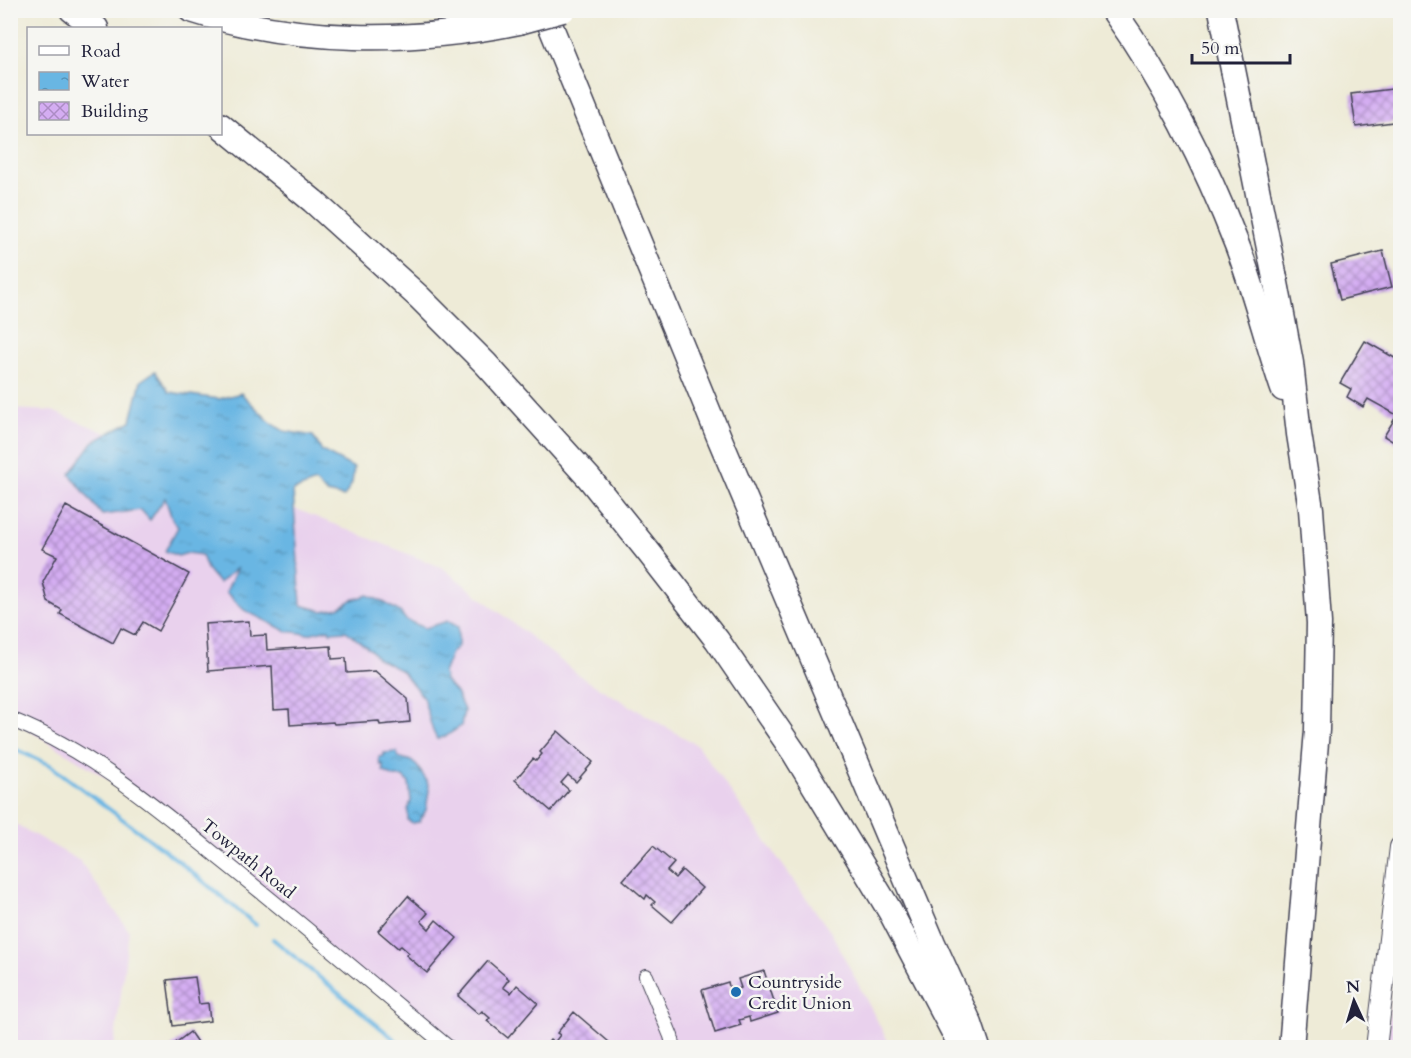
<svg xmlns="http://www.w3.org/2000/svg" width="1411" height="1058" font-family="Cardo,serif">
<defs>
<pattern id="water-ripples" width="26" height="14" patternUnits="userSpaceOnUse" patternTransform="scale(1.5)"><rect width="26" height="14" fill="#69b6e3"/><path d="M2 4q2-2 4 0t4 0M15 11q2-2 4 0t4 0" fill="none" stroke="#5694b9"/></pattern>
<pattern id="building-cross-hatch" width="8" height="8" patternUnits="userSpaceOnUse" patternTransform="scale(1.5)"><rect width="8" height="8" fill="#d4adf2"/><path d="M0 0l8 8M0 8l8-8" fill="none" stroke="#ac8cc5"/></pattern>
</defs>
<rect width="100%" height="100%" fill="#f6f6f2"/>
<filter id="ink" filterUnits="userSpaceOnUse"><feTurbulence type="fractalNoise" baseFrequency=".0167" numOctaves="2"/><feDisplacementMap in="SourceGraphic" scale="12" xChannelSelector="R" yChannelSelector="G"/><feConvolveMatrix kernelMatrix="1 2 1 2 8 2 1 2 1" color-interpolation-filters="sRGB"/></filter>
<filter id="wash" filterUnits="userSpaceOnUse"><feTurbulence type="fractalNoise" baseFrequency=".008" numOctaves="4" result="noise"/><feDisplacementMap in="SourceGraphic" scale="24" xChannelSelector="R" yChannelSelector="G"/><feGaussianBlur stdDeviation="1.35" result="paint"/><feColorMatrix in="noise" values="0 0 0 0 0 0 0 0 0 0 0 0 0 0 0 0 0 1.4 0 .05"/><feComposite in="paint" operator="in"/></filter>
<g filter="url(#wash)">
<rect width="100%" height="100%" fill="#eeebd7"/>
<g fill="#e9d1ed">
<polygon points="11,409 52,411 443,568 584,679 697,745 832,934 891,1047 449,1047 163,813 11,719"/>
<polygon points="10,821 80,861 129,931 114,1047 11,1047"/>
<polygon points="1395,967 1400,967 1400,1047 1385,1048"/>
</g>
<g fill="url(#water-ripples)" stroke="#466c8f" stroke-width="1.5">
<polygon points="155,371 169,392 219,399 241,393 272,424 284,431 313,436 322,451 354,468 352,483 344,497 327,493 315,482 293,491 301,605 323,611 339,608 352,600 368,595 385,603 400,612 406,620 425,628 448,621 458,627 458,646 451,653 443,673 445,681 456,693 464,710 461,726 446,736 437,739 433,731 423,697 402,671 377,658 372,651 346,631 330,632 329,629 308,634 286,631 244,610 226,592 237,568 219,583 207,569 202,555 188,553 178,556 165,551 178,527 172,519 165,498 150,520 141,510 102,515 70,474 93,442 131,421 141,381"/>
<polygon points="397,752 398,757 411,761 417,766 427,781 429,790 426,810 419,822 412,823 408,820 408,810 411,801 409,783 403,777 394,777 383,771 383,764 380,765 379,757 384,756 384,753"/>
</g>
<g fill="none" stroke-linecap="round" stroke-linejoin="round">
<g stroke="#69b6e3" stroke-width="4">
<polyline points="10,747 50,765 176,859 256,925"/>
<polyline points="273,939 405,1048"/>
</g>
</g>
<g id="blocks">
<g fill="url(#building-cross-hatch)">
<polygon points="1400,88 1400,121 1356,127 1351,94"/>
<polygon points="1383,251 1392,287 1340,300 1331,264"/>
<polygon points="1365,341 1400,361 1400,446 1384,436 1397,415 1368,399 1363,407 1347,397 1351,389 1340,383"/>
<polygon points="66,506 189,574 158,631 143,622 135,635 121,628 113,643 60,614 62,610 48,602 43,582 57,556 42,549"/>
<polygon points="249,621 250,636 266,635 267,650 331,646 332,659 346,658 347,673 375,671 408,699 410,722 380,725 379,721 334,724 333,722 290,725 289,709 274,710 272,666 208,671 205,624"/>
<polygon points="558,731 593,762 576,782 568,775 561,783 569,790 551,811 515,780 533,759 536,761 542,754 540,752"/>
<polygon points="653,846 674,863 667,871 675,878 682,870 702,888 672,922 652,905 655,902 647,895 645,899 623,880"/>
<polygon points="408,896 428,913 421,921 429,929 436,920 457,938 427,973 406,955 409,953 401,946 398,948 378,931"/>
<polygon points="488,961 509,979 503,987 511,993 517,985 538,1003 508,1038 487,1021 490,1018 482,1011 479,1014 458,996"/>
<polygon points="764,971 778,1013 750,1022 749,1017 739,1020 741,1025 715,1033 702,990 728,982 730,991 741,988 738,979"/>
<polygon points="195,977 199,1004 208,1003 210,1021 173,1026 167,980"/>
<polygon points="574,1012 609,1042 604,1048 544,1048 550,1040 554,1043 560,1035 557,1033"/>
<polygon points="190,1032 201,1048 169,1048"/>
</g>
</g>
</g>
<g filter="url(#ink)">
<use href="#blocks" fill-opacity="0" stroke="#414052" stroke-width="1.5"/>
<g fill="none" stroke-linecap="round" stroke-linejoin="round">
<defs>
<g id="street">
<path d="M10,719C88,750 153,804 218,857C296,919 372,984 449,1048"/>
<polyline points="646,976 671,1036 674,1048"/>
</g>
<polyline id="secondary" points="1376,1048 1400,847"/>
<g id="highway">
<polyline points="72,10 96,28"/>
<path d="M191,10C296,44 411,44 519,22"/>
<polyline points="544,10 719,437 933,943 970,1024 978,1048"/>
<path d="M1113,10C1163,80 1206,165 1237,245C1255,292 1267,342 1283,389"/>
<polyline points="1221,10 1277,288 1291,363 1299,434 1311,509 1319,623 1317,730 1291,1048"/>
<polyline points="220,125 313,201 419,297 486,364 589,478 650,554 717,640 795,754 890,911 962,1048"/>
</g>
</defs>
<use href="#street" stroke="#414052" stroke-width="16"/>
<use href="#secondary" stroke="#414052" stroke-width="22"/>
<use href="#highway" stroke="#414052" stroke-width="27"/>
<use href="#street" stroke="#fff" stroke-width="14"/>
<use href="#secondary" stroke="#fff" stroke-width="20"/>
<use href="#highway" stroke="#fff" stroke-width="24"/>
<defs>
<polyline id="highway-bridge" points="519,22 563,10"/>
</defs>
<use href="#highway-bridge" stroke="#414052" stroke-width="27" stroke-linecap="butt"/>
<use href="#highway-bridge" stroke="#fff" stroke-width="24"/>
</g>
</g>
<circle fill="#1f6fb2" stroke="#f6f6f2" stroke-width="2" cx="736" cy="992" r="6"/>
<g text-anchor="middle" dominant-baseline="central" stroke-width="5" stroke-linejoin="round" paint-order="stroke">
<g font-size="18" fill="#22223b" stroke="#f6f6f2">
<text transform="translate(248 859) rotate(39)">Towpath Road</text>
</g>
<g font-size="18" fill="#22223b" stroke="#f6f6f2" text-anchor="start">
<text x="748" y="982">Countryside<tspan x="748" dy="21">Credit Union</tspan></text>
</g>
</g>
<rect width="1411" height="1058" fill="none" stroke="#f6f6f2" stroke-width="36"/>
<rect x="27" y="27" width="195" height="108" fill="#f6f6f2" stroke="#a1a1a9" stroke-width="1.5"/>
<rect x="39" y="46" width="30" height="9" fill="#ffffff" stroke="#a1a1a9" stroke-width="1.5"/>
<text x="81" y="57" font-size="18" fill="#22223b">Road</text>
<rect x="39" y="72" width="30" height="18" fill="url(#water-ripples)" stroke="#a1a1a9" stroke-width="1.5"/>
<text x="81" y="87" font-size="18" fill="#22223b">Water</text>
<rect x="39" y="102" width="30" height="18" fill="url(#building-cross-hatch)" stroke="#a1a1a9" stroke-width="1.5"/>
<text x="81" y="117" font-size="18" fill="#22223b">Building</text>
<g transform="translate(1354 1001) rotate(356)" stroke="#f6f6f2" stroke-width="4.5" paint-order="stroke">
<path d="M0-4.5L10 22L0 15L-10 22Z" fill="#22223b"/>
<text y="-9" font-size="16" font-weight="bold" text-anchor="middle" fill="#22223b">N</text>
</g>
<path d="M1192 54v9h98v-9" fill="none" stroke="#22223b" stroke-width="3"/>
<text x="1201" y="54" font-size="18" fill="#22223b" stroke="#f6f6f2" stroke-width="4.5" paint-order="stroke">50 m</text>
</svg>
